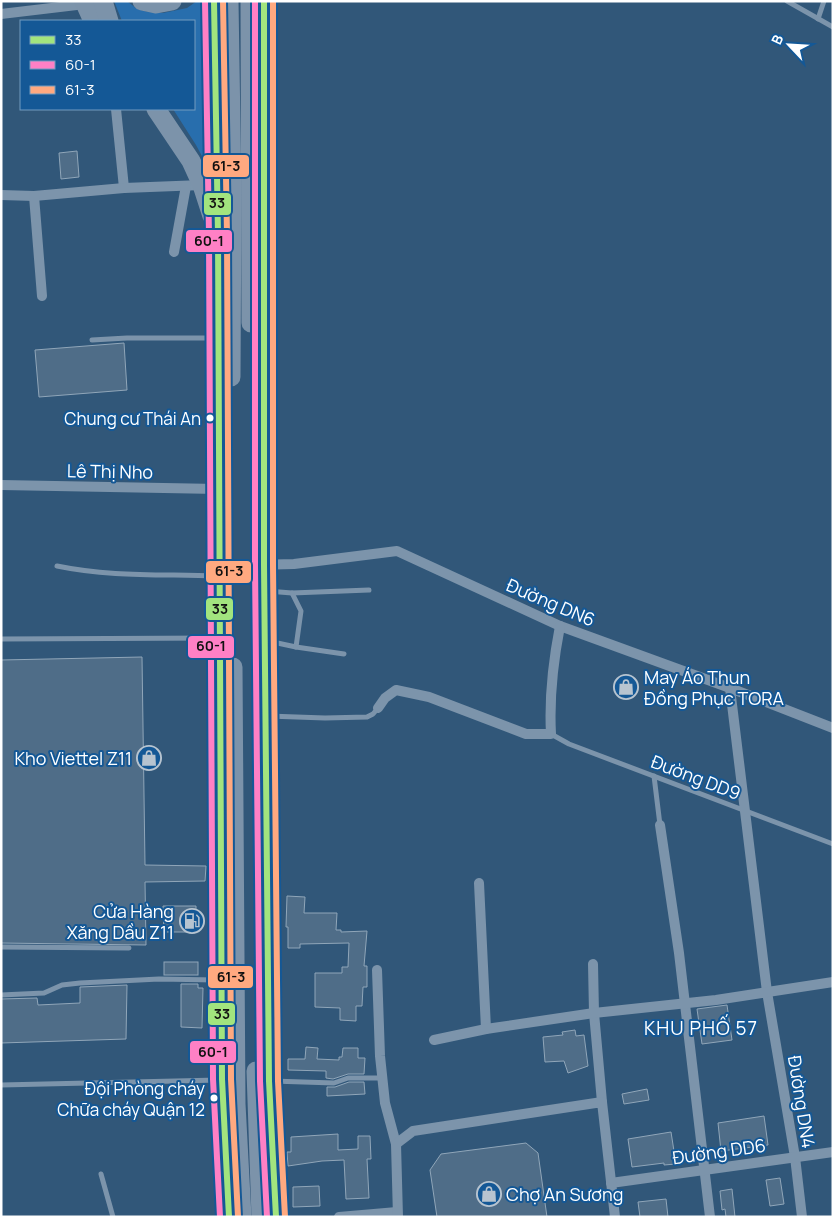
<svg xmlns="http://www.w3.org/2000/svg" width="834" height="1218" font-family="Manrope,sans-serif">
<rect width="100%" height="100%" fill="#315779"/>
<polygon fill="#286ead" points="114,1 127,1 137,9 148,12 163,13 187,8 197,1 209,1 211,173 196,145 173,109 194,109 194,21 122,21"/>
<g fill="#4f6d88" stroke="#90a6b9">
<polygon points="77,151 79,177 61,179 59,153"/>
<polygon points="124,343 127,390 39,397 35,350"/>
<polygon points="142,657 145,865 206,866 205,881 145,882 146,945 1,943 1,660"/>
<polygon points="287,896 305,897 304,913 337,913 336,930 341,930 341,932 367,931 364,966 367,966 367,987 363,987 362,1006 356,1006 356,1021 340,1020 340,1008 315,1007 315,973 342,973 342,967 348,967 349,943 300,944 300,948 288,948 288,927 286,927"/>
<polygon points="163,906 196,906 196,932 164,932"/>
<rect x="164" y="962" width="34" height="13"/>
<polygon points="181,984 198,984 198,988 203,988 202,1028 181,1027"/>
<polygon points="127,985 126,1039 1,1043 1,999 37,998 38,1005 80,1003 80,987"/>
<polygon points="727,1005 732,1040 702,1044 697,1009"/>
<polygon points="575,1030 576,1036 584,1035 588,1066 568,1073 564,1061 545,1062 543,1037 563,1035 562,1032"/>
<polygon points="306,1047 318,1048 317,1059 339,1060 339,1057 342,1057 343,1048 358,1048 358,1058 365,1058 364,1074 348,1074 333,1079 326,1078 326,1071 288,1070 288,1059 305,1059"/>
<polygon points="349,1082 364,1082 365,1094 327,1096 327,1087 335,1087"/>
<polygon points="647,1089 649,1100 624,1104 622,1094"/>
<polygon points="764,1116 768,1145 721,1151 718,1123"/>
<polygon points="671,1132 676,1164 664,1165 664,1163 632,1167 628,1139"/>
<polygon points="338,1134 338,1150 358,1149 358,1136 370,1136 371,1159 367,1159 369,1198 346,1199 344,1160 322,1161 288,1166 287,1152 291,1152 291,1137"/>
<polygon points="526,1143 538,1153 547,1217 437,1217 430,1170 441,1154"/>
<polygon points="780,1178 784,1204 770,1206 766,1180"/>
<polygon points="319,1186 320,1206 293,1207 293,1187"/>
<polygon points="732,1189 735,1217 726,1217 725,1209 722,1210 720,1191"/>
<polygon points="666,1199 668,1217 640,1217 638,1202"/>
</g>
<g fill="none" stroke-linecap="round" stroke-linejoin="round">
<g stroke="#7c94ab" stroke-width="5">
<polyline points="787,1 833,27"/>
<polyline points="818,19 824,1"/>
<polyline points="92,340 127,338 215,338"/>
<path d="M57,566C110,577 162,574 216,576"/>
<polyline points="267,591 292,593 369,590"/>
<polyline points="1,639 216,638"/>
<polyline points="268,641 296,647 301,611 292,593"/>
<polyline points="296,647 344,654"/>
<polyline points="268,716 325,718 367,717 373,714 378,708"/>
<polyline points="551,734 569,744 833,844"/>
<polyline points="654,776 660,825"/>
<polyline points="1,947 129,948"/>
<polyline points="1,995 44,993 62,985 80,983 159,979 216,980"/>
<polyline points="272,1081 334,1083 348,1078 382,1078"/>
<polyline points="1,1085 219,1080"/>
<polyline points="101,1174 113,1217"/>
</g>
<g stroke="#7c94ab" stroke-width="10">
<polyline points="1,14 85,4"/>
<polyline points="116,109 124,188"/>
<polyline points="1,195 34,196 124,188 202,185"/>
<polyline points="34,196 42,296"/>
<polyline points="174,252 186,186"/>
<polyline points="1,485 218,489"/>
<polyline points="252,565 294,564 397,551 560,626 730,688 833,728"/>
<polyline points="730,688 767,992 795,1157 802,1217"/>
<path d="M378,708L385,698L396,690L429,697L526,734H551C549,697 553,662 560,626"/>
<polyline points="660,825 679,953 710,1217"/>
<polyline points="479,883 486,1029"/>
<polyline points="593,964 594,1013 602,1102"/>
<polyline points="377,970 380,1056 385,1103 396,1144"/>
<polyline points="434,1040 486,1029 594,1013 716,1000 833,982"/>
<polyline points="611,1183 833,1152"/>
<polyline points="339,1217 397,1212"/>
<polyline points="398,1217 396,1144 413,1131 602,1102 615,1217"/>
</g>
<g stroke="#7c93aa" stroke-width="19">
<polyline points="84,1 93,21"/>
<polyline points="103,1 109,21"/>
<polyline points="142,1 156,4 172,1"/>
<polyline points="214,1 218,235 221,980 222,1079 229,1217"/>
<polyline points="229,1 232,192 231,377"/>
<polyline points="250,1 251,323"/>
<polyline points="264,1 264,565 269,1081 276,1217"/>
<polyline points="156,109 191,161 202,185 212,216"/>
<polyline points="233,667 236,1104 242,1217"/>
<polyline points="256,1071 261,1217"/>
</g>
<defs>
<g id="bus-1">
<polyline points="214,1 218,235 222,1079 229,1217"/>
<polyline points="264,1 264,565 269,1081 276,1217"/>
</g>
<g id="bus-2">
<polyline points="205,1 209,235 213,1079 220,1217"/>
<polyline points="255,1 255,565 260,1081 267,1217"/>
</g>
<g id="bus-3">
<polyline points="223,1 227,235 231,1079 238,1217"/>
<polyline points="273,1 273,565 278,1081 285,1217"/>
</g>
</defs>
<use href="#bus-1" stroke="#145896" stroke-width="10"/>
<use href="#bus-2" stroke="#145896" stroke-width="10"/>
<use href="#bus-3" stroke="#145896" stroke-width="10"/>
<use href="#bus-1" stroke="#a2e47e" stroke-width="6"/>
<use href="#bus-2" stroke="#ff80c5" stroke-width="6"/>
<use href="#bus-3" stroke="#ffa980" stroke-width="6"/>
</g>
<defs>
<symbol id="shop-ring" viewBox="-11 -11 22 22"><circle r="9.5" fill="#145896" stroke="#b7c4d0" stroke-width="1.5"/><path d="M-5-2.5h2.3a2.7 3.5 0 0 1 5.4 0H5L5.5 6h-11ZM-1.5-2.5h3a1.5 2.3 0 0 0-3 0Z" fill="#b7c4d0"/></symbol>
<symbol id="fuel-ring" viewBox="-11 -11 22 22"><circle r="9.5" fill="#145896" stroke="#b7c4d0" stroke-width="1.5"/><path d="M-5.5-6h7V0h2V4h1.3V-2.5L3-4.5l.8-.8L6-3V5H2.5V1h-1V6h-7ZM-4.2-4.7v3.2H.2V-4.7Z" fill="#b7c4d0"/></symbol>
</defs>
<g fill-rule="evenodd">
<use href="#shop-ring" x="612" y="673" width="28" height="28"/>
<use href="#shop-ring" x="135" y="744" width="28" height="28"/>
<use href="#fuel-ring" x="178" y="907" width="28" height="28"/>
<use href="#shop-ring" x="475" y="1180" width="28" height="28"/>
</g>
<g fill="#fff" stroke="#145896" stroke-width="2">
<circle cx="210" cy="418" r="4.5"/>
<circle cx="214" cy="1098" r="4.5"/>
</g>
<g text-anchor="middle" dominant-baseline="central" stroke-width="4" stroke-linejoin="round" paint-order="stroke">
<g font-size="17" fill="#fff" stroke="#145896" text-anchor="end">
<text x="201" y="418">Chung cư Thái An</text>
<text x="205" y="1088">Đội Phòng cháy<tspan x="205" dy="21">Chữa cháy Quận 12</tspan></text>
</g>
<g font-size="18" fill="#fff" stroke="#145896">
<text transform="translate(110 471) rotate(1)">Lê Thị Nho</text>
<text transform="translate(551 602) rotate(23)">Đường DN6</text>
<text transform="translate(696 777) rotate(21)">Đường DD9</text>
<text transform="translate(802 1102) rotate(81)">Đường DN4</text>
<text transform="translate(719 1151) rotate(-8)">Đường DD6</text>
</g>
<g font-size="18" fill="#fff" stroke="#145896" text-anchor="start">
<text x="644" y="677">May Áo Thun<tspan x="644" dy="21">Đồng Phục TORA</tspan></text>
<text x="132" y="758" text-anchor="end">Kho Viettel Z11</text>
<text x="174" y="911" text-anchor="end">Cửa Hàng<tspan x="174" dy="21">Xăng Dầu Z11</tspan></text>
<text x="506" y="1194">Chợ An Sương</text>
</g>
<g font-size="19" letter-spacing="1" fill="#fff" stroke="#145896">
<text x="701" y="1028">KHU PHỐ 57</text>
</g>
</g>
<g stroke="#145896" stroke-width="2">
<rect x="202" y="154" width="48" height="24" rx="5" fill="#ffa980"/>
<rect x="203" y="192" width="29" height="24" rx="5" fill="#a2e47e"/>
<rect x="185" y="229" width="48" height="24" rx="5" fill="#ff80c5"/>
<rect x="205" y="560" width="47" height="24" rx="5" fill="#ffa980"/>
<rect x="205" y="597" width="29" height="24" rx="5" fill="#a2e47e"/>
<rect x="187" y="635" width="48" height="24" rx="5" fill="#ff80c5"/>
<rect x="207" y="965" width="47" height="24" rx="5" fill="#ffa980"/>
<rect x="207" y="1002" width="29" height="24" rx="5" fill="#a2e47e"/>
<rect x="189" y="1040" width="48" height="24" rx="5" fill="#ff80c5"/>
</g>
<g font-size="14" text-anchor="middle" font-weight="bold" fill="#111">
<text x="226" y="171">61-3</text>
<text x="217" y="208">33</text>
<text x="209" y="246">60-1</text>
<text x="229" y="576">61-3</text>
<text x="220" y="614">33</text>
<text x="211" y="651">60-1</text>
<text x="231" y="982">61-3</text>
<text x="222" y="1019">33</text>
<text x="213" y="1057">60-1</text>
</g>
<rect width="834" height="1218" fill="none" stroke="#ffffff" stroke-width="5"/>
<rect x="20" y="20" width="175" height="90" fill="#145896" stroke="#729bc0"/>
<rect x="30" y="36" width="25" height="8" fill="#a2e47e" stroke="#729bc0"/>
<text x="65" y="45" font-size="15" fill="#ffffff">33</text>
<rect x="30" y="61" width="25" height="8" fill="#ff80c5" stroke="#729bc0"/>
<text x="65" y="70" font-size="15" fill="#ffffff">60-1</text>
<rect x="30" y="86" width="25" height="8" fill="#ffa980" stroke="#729bc0"/>
<text x="65" y="95" font-size="15" fill="#ffffff">61-3</text>
<g transform="translate(789 45) rotate(295)" stroke="#145896" stroke-width="4" paint-order="stroke">
<path d="M0-4L9 19L0 12L-9 19Z" fill="#ffffff"/>
<text y="-8" font-size="14" font-weight="bold" text-anchor="middle" fill="#ffffff">B</text>
</g>
</svg>
